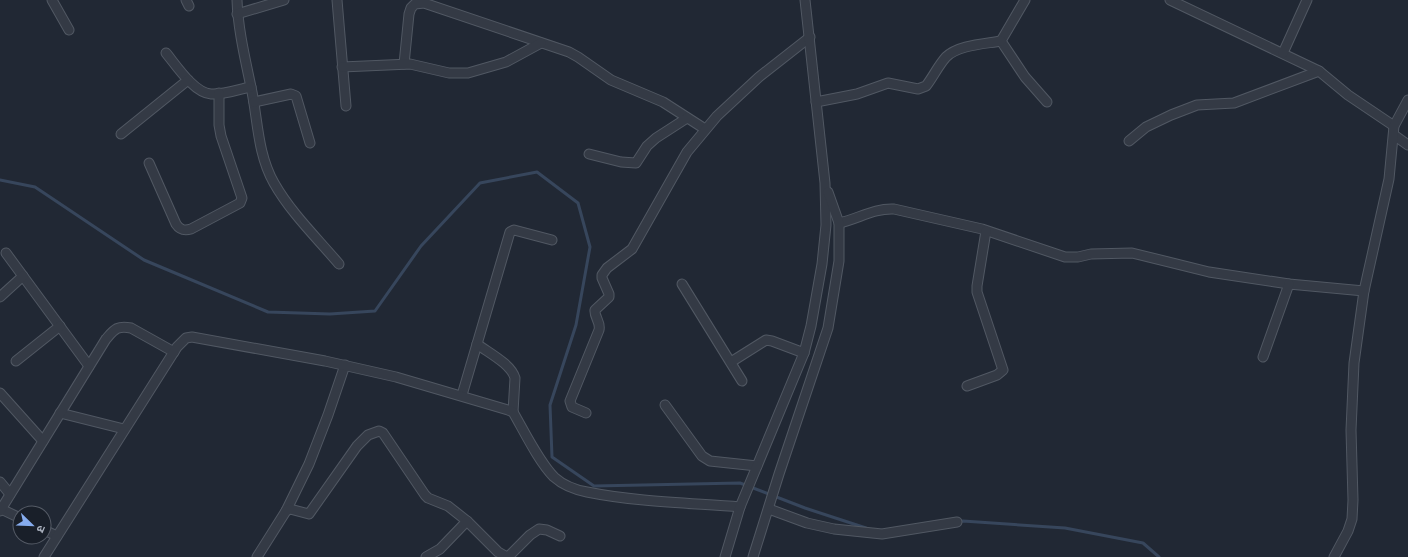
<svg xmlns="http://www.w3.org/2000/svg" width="1408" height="557" font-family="'Titillium Web','Noto Sans Devanagari',sans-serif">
<rect width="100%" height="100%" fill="#212834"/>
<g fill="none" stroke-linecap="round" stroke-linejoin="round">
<g stroke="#37465c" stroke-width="3">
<polyline points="0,180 35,187 144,260 268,312 330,314 375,311 421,246 480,183 537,172 578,203 590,247 576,325 550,405 552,457 594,486 740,483 805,508 866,528"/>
<polyline points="958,522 963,521 1065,528 1143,543 1159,557"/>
</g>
<defs>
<g id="minor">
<polyline points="52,0 69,30"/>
<polyline points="186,0 189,6"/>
<path d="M237,0C238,29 245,58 251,87C258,119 257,153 274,183C291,213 317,238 339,264"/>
<polyline points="337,0 346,106"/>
<polyline points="1025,0 1001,41 1025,77 1047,102"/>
<polyline points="1170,0 1319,71 1348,95 1394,126"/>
<polyline points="237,14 284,0"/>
<path d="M166,53C176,65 194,93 211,94C224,95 239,89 251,87"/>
<polyline points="1283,53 1307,0"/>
<polyline points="404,64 409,14 411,8 415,4 424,3 569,52 578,57 611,80 663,102 705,129"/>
<polyline points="342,67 410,64 449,73 468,73 506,62 541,43"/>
<polyline points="254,102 291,94 296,96 310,143"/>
<path d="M816,102L857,94L888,83L918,89L926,86C933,77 938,66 946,57C958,45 984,44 1001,41"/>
<polyline points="121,134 188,80"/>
<polyline points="1394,135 1408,145"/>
<polyline points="1129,141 1146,127 1171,115 1197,105 1234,103 1319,71"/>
<polyline points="589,154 621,162 636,163 647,146 656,138 687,118"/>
<path d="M149,163L176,224C180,230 184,231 191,229L240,203L242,198L221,136L219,125V93"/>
<path d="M839,223C858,219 874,208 894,209L982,229L1065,257H1078L1091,254L1132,253L1209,272L1289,284L1364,291"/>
<polyline points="6,253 89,366"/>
<polyline points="682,284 742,381"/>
<polyline points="0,297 23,276"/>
<path d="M477,344C489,353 511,364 515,378L513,412"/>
<polyline points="1263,357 1289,284"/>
<polyline points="16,361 60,326"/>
<polyline points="731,362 766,340 772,341 804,353"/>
<polyline points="967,386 997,375 1003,370 977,292 977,286 986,231"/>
<polyline points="0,393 43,441"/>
<polyline points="462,395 510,232 514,230 552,240"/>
<polyline points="665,405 702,456 710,461 757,466"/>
<polyline points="60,413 124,429"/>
<path d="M586,413L572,407L570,401L599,330C601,322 594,317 595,310L609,297V294L602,278V275L607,268L632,249L687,152L717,116L759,77L810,37"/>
<polyline points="0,482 10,494"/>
<polyline points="1,509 20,518"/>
<polyline points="769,509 807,523 834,529 882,534 957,522"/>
<path d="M0,511L106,339C114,330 117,325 131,328L174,352"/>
<polyline points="286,511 309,464 328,415 345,365"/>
<polyline points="44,530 57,536"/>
<path d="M44,557L177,347L186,338L192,337L325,361L396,377L508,410L513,412C524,431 539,462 554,477C563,485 576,490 587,492C637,502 689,503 740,507"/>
<polyline points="257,557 286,511 290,509 309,514 357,446 368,435 379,431 383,433 425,495 428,498 448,506 467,521 498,552 507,557"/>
<polyline points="426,557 440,549 467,521"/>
<polyline points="508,557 530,535 539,529 547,530 560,536"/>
<polyline points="725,557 740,507 804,353 811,326 822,264 826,225 825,183 805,0"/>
<polyline points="753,557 779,474 828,328 839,261 839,223 828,192"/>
<polyline points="1334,557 1348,531 1352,519 1353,500 1351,430 1354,363 1364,291 1389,179 1394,126 1408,100"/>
</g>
</defs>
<use href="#minor" stroke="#515863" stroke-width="11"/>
<use href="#minor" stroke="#343a45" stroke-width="9"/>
</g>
<g transform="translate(32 525) rotate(113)"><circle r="19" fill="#191f29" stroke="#555b66"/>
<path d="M0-3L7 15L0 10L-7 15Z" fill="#86acee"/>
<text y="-6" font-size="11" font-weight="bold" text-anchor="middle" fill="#aeb5c2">उ</text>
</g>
</svg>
